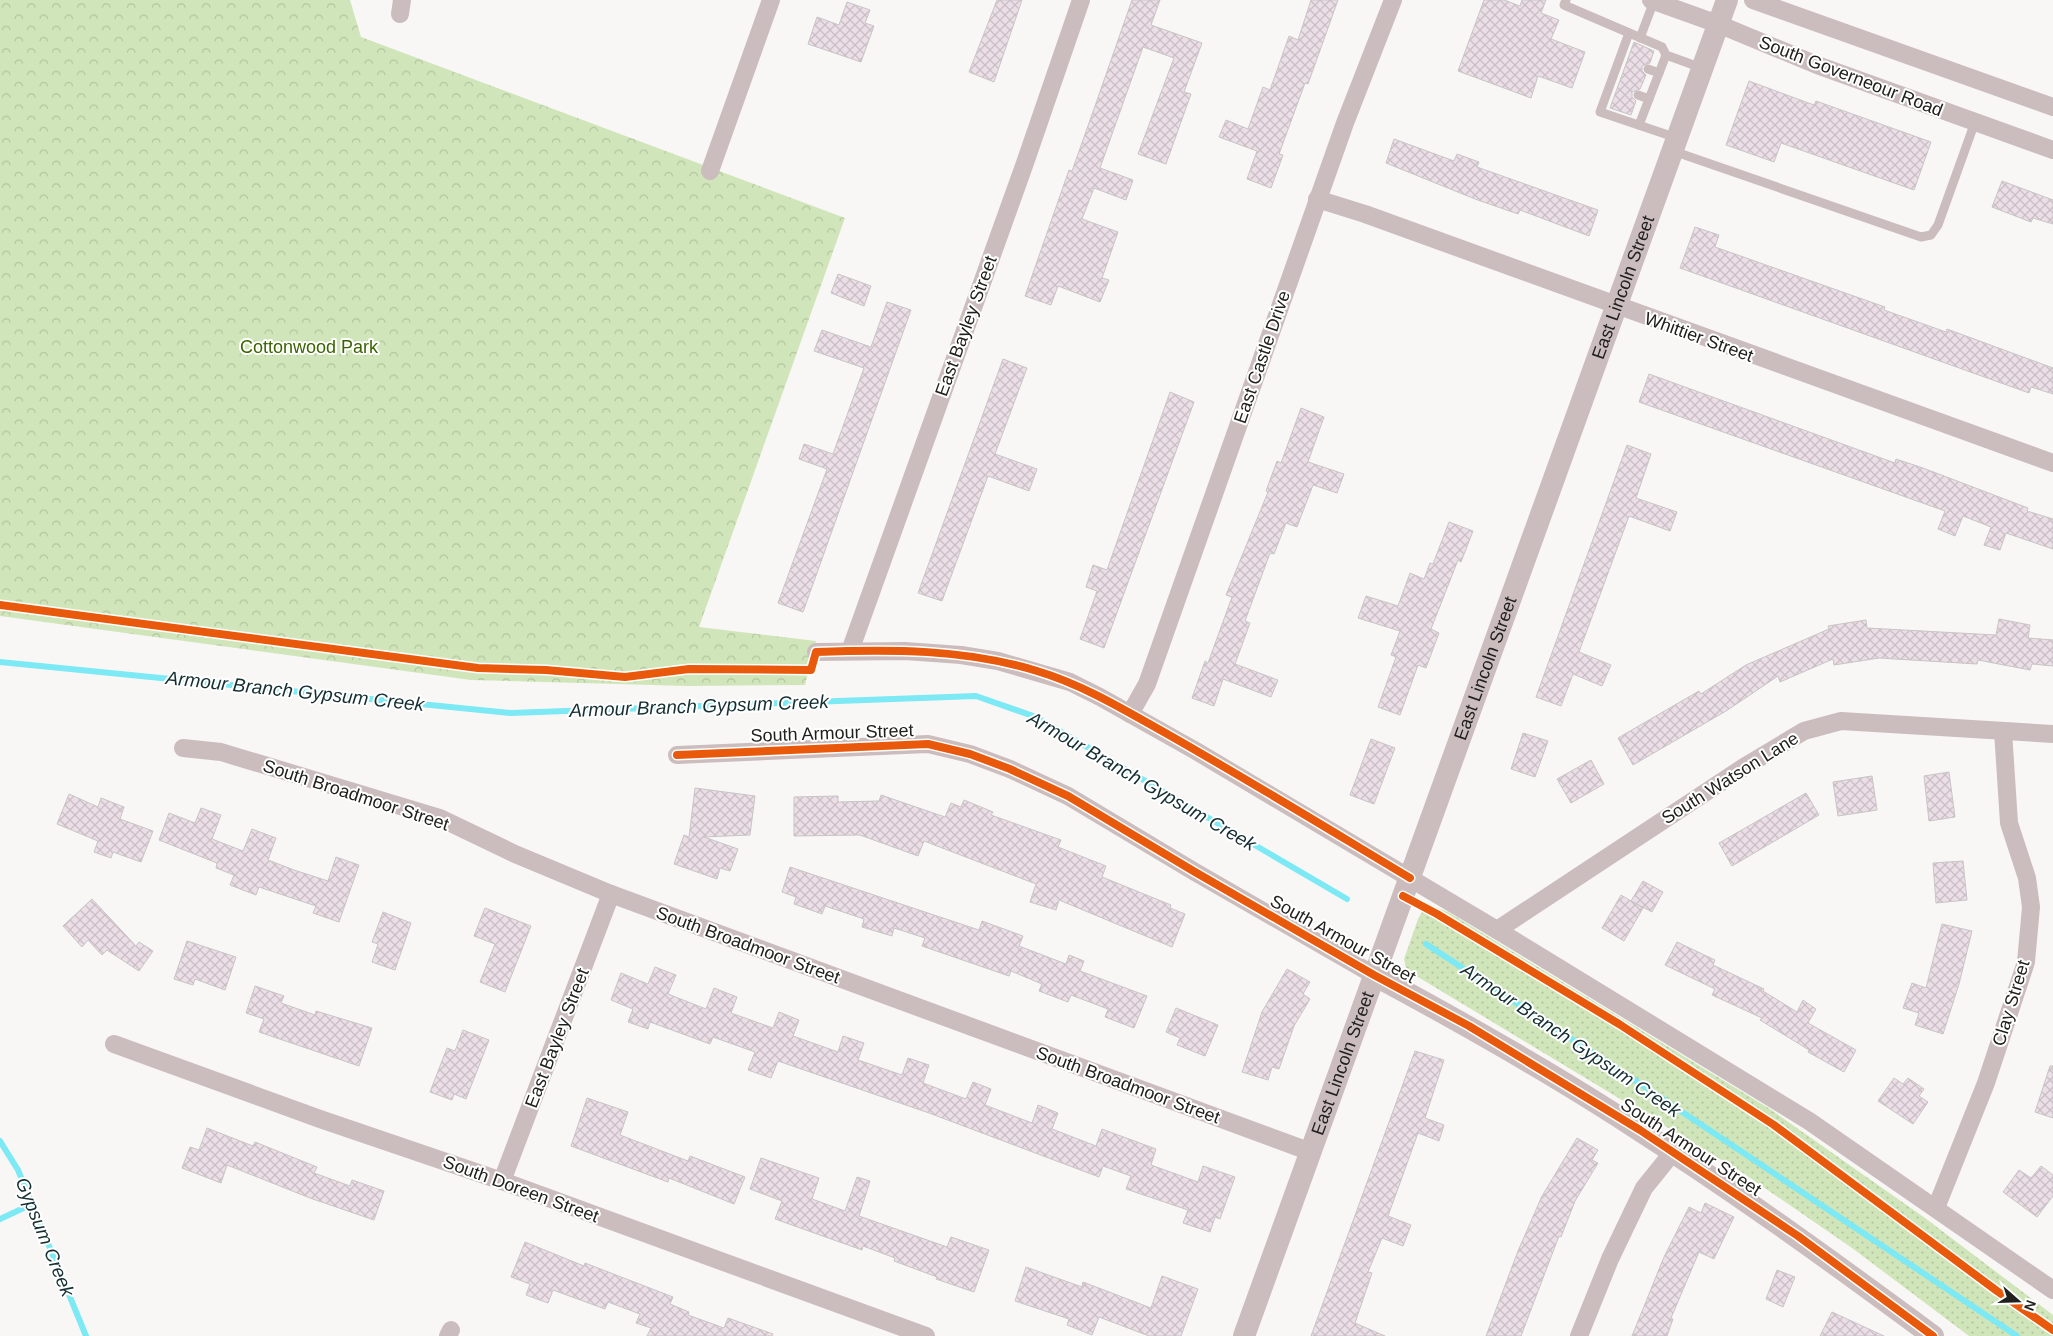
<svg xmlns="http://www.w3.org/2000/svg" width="2053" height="1336" font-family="Arial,sans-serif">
<defs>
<pattern id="grass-dots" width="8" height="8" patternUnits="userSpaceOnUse" patternTransform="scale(1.25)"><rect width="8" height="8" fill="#d0e6ba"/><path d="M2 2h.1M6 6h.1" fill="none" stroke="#b2c59f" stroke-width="1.8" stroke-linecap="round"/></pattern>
<pattern id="park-crowns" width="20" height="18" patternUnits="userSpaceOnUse" patternTransform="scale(1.25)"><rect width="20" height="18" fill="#d0e6ba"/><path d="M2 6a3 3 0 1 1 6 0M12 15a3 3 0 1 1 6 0" fill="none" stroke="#b2c59f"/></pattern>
<pattern id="building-cross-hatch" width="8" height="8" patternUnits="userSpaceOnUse" patternTransform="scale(1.25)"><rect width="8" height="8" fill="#ecdee6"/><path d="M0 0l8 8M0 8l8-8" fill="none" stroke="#cabec5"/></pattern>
</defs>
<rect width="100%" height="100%" fill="#f9f7f5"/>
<polygon fill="url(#grass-dots)" points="1435,907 1448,912 1770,1109 1925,1218 2053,1315 2053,1336 1969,1336 1852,1248 1743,1173 1413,974 1406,968 1404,959 1418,919 1422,912"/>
<polygon fill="url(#park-crowns)" points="0,0 350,0 361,37 845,218 699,627 816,641 805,685 688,686 471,680 0,616"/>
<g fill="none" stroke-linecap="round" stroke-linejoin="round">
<g stroke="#7ce9f4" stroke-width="6">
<polyline points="0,662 511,713 976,696 1036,717 1347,899"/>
<polyline points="1426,944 1645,1087 2017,1336"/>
<polyline points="0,1141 18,1170 86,1336"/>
<polyline points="0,1219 30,1205"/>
</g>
</g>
<g fill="url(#building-cross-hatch)" stroke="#c7c5c5">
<polygon points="997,0 1022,0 994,82 969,72"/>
<polygon points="1132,0 1160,0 1151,25 1202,43 1184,92 1191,94 1166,164 1138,154 1174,58 1143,47 1100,168 1133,180 1126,200 1094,188 1082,219 1118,232 1102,278 1109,280 1100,302 1058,286 1051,305 1025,296 1069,170 1072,171 1095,106"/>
<polygon points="1311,0 1338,0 1308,84 1305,83 1279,154 1283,155 1271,188 1247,179 1257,151 1219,137 1226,120 1248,129 1263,87 1270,90 1289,36 1298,40"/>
<polygon points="1484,0 1504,0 1520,6 1522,0 1546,0 1541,13 1559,20 1551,39 1585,52 1572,88 1538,76 1531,98 1458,71"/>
<polygon points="847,2 870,10 865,23 874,26 861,62 808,44 817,17 839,25"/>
<polygon points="1634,42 1654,51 1650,63 1642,66 1642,71 1646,75 1640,89 1632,92 1632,97 1636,101 1631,115 1610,108"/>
<polygon points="1749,81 1814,105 1816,101 1931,142 1914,190 1781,143 1774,162 1726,145"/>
<polygon points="1394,139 1454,161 1457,154 1479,162 1477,167 1598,210 1589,236 1520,210 1518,214 1475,199 1386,163"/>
<polygon points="2002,181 2053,200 2053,224 2033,218 2031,222 1992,207"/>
<polygon points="1695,227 1719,235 1715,247 1885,307 1884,310 1946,332 1947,329 2053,368 2053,394 2031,387 2029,393 1680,268"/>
<polygon points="838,274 871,286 864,306 831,293"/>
<polygon points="887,302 911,310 803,612 778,603 827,469 799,459 804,444 833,454 864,368 814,351 822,330 871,347"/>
<polygon points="1003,359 1027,368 995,454 1037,469 1029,491 988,476 942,601 918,593"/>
<polygon points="1649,374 1895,463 1896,459 1923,468 2028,508 2027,511 2053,519 2053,549 2006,533 2000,550 1984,545 1991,527 1963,516 1955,536 1938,529 1945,511 1639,402"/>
<polygon points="1170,392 1194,402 1104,648 1080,639 1097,591 1086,587 1093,565 1107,570"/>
<polygon points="1301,408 1324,417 1308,462 1344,474 1337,493 1313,485 1297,527 1286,523 1274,554 1270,553 1245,621 1250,623 1235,664 1278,680 1271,697 1223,679 1214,706 1192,698 1205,661 1208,663 1232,597 1226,595 1268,492 1266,491 1277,461 1281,463"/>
<polygon points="1627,445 1651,454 1636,498 1677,512 1670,531 1629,516 1579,652 1611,665 1602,686 1573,674 1561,706 1536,697"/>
<polygon points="1449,522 1473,531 1461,562 1458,560 1431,629 1439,633 1426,668 1418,665 1400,715 1378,707 1396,657 1391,655 1400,631 1358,618 1366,596 1398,606 1410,573 1424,579 1430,563 1433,564"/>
<polygon points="1999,619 2030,625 2028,638 2053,640 2053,666 2032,664 2030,670 1978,660 1977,664 1879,658 1834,665 1833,659 1780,682 1778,676 1726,711 1633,765 1618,738 1699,691 1701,694 1746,665 1829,629 1828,626 1866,620 1867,628 1996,635"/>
<polygon points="1523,733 1548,741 1535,777 1511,769"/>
<polygon points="1371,739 1395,748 1374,804 1350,795"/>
<polygon points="1591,760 1604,784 1571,803 1557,779"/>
<polygon points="1949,772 1955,817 1929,821 1924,776"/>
<polygon points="1872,776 1877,810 1838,816 1833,782"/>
<polygon points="695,788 755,796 750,835 704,837 738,849 730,871 720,868 717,879 674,864 684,835 689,837"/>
<polygon points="1806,793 1819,815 1732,866 1719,843"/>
<polygon points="69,794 98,807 101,798 124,807 120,819 153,831 141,862 113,852 111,858 94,852 98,841 57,824"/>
<polygon points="881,795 945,817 951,803 961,807 964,800 993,812 991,815 1061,840 1058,847 1106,866 1102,877 1171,905 1170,908 1185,914 1172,947 1059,900 1056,910 1030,902 1036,884 924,841 918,856 860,835 794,836 794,797 838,796 838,802 879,801"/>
<polygon points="201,808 221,815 212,839 243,851 252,829 276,838 268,860 294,870 328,881 336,857 359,865 339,922 313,913 316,906 259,887 256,895 230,885 234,875 216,868 217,863 159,840 169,813 195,823"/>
<polygon points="1963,861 1967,900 1936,903 1933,863"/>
<polygon points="790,867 979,930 982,921 1023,936 1019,946 1066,964 1069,955 1084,961 1080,971 1147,996 1134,1028 1105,1017 1108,1009 1071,995 1068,1002 1039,991 1042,984 1011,971 1009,976 922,946 925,938 894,928 892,936 862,927 864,919 825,906 822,914 794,904 796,897 782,892"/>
<polygon points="1643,881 1663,892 1652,912 1631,901"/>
<polygon points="1621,895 1643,908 1624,941 1602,928"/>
<polygon points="92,899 136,946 139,942 153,951 139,971 107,950 102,955 88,940 82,947 63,926"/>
<polygon points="485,908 531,926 505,992 480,982 495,944 474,936"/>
<polygon points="383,912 411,923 395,970 372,962 378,944 372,942"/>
<polygon points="1942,924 1972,931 1959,984 1943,1034 1915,1025 1919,1013 1903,1008 1912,983 1926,988"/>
<polygon points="187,941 236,957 225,990 195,979 193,985 174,979"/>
<polygon points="1677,942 1715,960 1713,965 1764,989 1763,991 1797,1012 1803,1000 1816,1009 1808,1023 1856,1050 1844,1072 1808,1052 1809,1050 1760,1020 1762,1018 1712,995 1715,989 1665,965"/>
<polygon points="655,967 676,975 668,994 706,1009 714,988 737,997 731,1013 773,1028 779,1012 799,1020 793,1036 838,1052 843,1036 864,1043 858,1060 902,1075 908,1058 929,1065 923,1083 966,1099 973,1082 991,1089 985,1105 1032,1123 1038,1105 1058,1113 1052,1129 1096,1146 1102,1129 1156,1149 1151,1165 1198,1182 1203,1166 1235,1177 1220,1219 1215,1217 1210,1232 1183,1223 1188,1210 1126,1189 1131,1176 1103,1166 1099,1177 929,1113 778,1061 771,1078 748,1070 755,1052 713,1037 710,1044 650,1022 648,1029 628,1022 633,1009 611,1000 621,973 648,984"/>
<polygon points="1287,969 1310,982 1303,994 1310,999 1294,1026 1279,1069 1272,1067 1268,1080 1242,1072 1262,1012"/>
<polygon points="255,986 284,996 281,1003 315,1015 316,1011 372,1028 359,1066 259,1032 264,1019 246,1013"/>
<polygon points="1176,1008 1218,1025 1205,1056 1177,1045 1180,1038 1166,1032"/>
<polygon points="463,1030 489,1040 466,1099 454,1094 452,1100 430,1092 447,1048 455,1051"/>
<polygon points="1415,1051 1444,1060 1425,1118 1444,1125 1439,1141 1418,1133 1388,1216 1411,1225 1403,1246 1382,1238 1368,1272 1372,1273 1355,1323 1385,1336 1311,1336"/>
<polygon points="2050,1066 2053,1066 2053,1118 2035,1112"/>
<polygon points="1894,1078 1903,1084 1908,1078 1924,1089 1919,1096 1928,1102 1913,1124 1878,1101"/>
<polygon points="587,1098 628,1112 620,1135 688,1161 690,1156 745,1177 734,1204 669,1178 668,1182 571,1146"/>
<polygon points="207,1128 253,1146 255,1142 317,1167 314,1173 350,1186 352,1180 384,1191 374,1220 310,1198 227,1165 221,1183 182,1168 190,1147 199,1150"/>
<polygon points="1577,1138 1598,1150 1592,1160 1598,1163 1575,1201 1561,1237 1559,1236 1521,1336 1486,1336 1518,1251 1542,1196"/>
<polygon points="761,1158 819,1178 812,1199 845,1211 857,1177 870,1181 859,1216 947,1247 951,1237 989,1250 974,1292 936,1279 937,1277 894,1261 895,1258 863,1246 862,1250 775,1219 782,1201 750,1189"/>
<polygon points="2041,1166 2053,1175 2053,1196 2037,1217 2003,1192 2019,1170 2031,1178"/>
<polygon points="1705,1203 1734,1217 1714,1259 1699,1252 1671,1318 1673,1319 1667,1336 1632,1336 1664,1257 1689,1207 1701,1213"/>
<polygon points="525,1242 584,1266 585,1263 673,1297 670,1304 689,1312 688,1315 724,1328 728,1318 773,1334 772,1336 647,1336 651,1328 636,1323 640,1314 608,1302 605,1309 553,1290 548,1303 526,1295 530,1284 511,1277"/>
<polygon points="1026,1267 1082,1287 1083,1282 1151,1308 1162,1276 1198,1289 1181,1336 1149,1336 1099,1317 1092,1335 1067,1325 1069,1319 1015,1301"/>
<polygon points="1777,1270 1795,1277 1783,1307 1766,1299"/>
<polygon points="1832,1312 1884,1336 1820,1336"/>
</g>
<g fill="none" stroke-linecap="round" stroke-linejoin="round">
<g stroke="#cbbdbe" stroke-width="9">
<polyline points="1566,0 1564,5 1662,47 1666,55 1702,68"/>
<polyline points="1629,33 1600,112 1677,138"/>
<polyline points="1640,38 1654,1"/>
<polyline points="1648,69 1659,73"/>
<polyline points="1638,95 1649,99"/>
<polyline points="1639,125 1666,55"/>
<polyline points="1673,151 1921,237 1931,235 1938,225 1975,122"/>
</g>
<g stroke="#cbbdbe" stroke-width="18">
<polyline points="1651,0 1718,24 1817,65 2053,150"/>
<polyline points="1753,0 2053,107"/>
<polyline points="400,14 402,0"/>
<polyline points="710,171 771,0"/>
<polyline points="1317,199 1365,214 2053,463"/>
<polyline points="850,651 1025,163 1081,0"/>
<polyline points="816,652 905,651 961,655 998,661 1070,682 1100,697 1196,751 1497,930 1809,1121 2053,1290"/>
<polyline points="1130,714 1147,684 1345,123 1393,0"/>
<polyline points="183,748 221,752 440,818 515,854 611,894 1311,1152"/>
<polyline points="677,755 928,744 970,754 1010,769 1068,796 1195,872 1374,975"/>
<polyline points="1497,930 1744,767 1804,731 1841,721 2053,734"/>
<polyline points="114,1044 320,1119 502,1181 926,1336"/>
<polyline points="502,1181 611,894"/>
<polyline points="1936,1208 1986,1083 2026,962 2031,907 2027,878 2009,823 2003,731"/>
<polyline points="448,1336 451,1330"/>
<polyline points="1579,1336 1610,1259 1644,1188 1673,1152"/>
</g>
<g stroke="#cbbdbe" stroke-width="22">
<path d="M1374,975C1465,1024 1556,1075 1642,1132C1742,1196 1838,1266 1933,1336"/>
<path id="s1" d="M1244,1336L1727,0"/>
</g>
<defs>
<g id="cycleway">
<path d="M0,605L478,668L546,670L625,677L689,669L811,670L816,652C890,649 966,649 1037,671C1084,685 1126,711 1169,735C1250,781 1330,830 1410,878"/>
<polyline points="677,755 928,744 970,754 1010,769 1068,796 1195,872 1374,975 1469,1026 1640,1130 1798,1236 1933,1336"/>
<polyline points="1403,896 1437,914 1619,1024 1774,1125 1997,1291 2053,1330"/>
</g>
</defs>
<use href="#cycleway" stroke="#fff" stroke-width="11"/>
<use href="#cycleway" stroke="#e8590c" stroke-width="8"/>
</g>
<g text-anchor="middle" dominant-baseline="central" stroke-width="4" stroke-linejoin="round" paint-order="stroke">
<g font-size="18" fill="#20201e" stroke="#fff">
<text transform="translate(1851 76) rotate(21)">South Governeour Road</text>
<text stroke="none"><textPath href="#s1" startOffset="1115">East Lincoln Street</textPath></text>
<text transform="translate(966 326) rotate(-70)">East Bayley Street</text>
<text transform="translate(1699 337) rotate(20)">Whittier Street</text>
<text transform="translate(1262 357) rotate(-71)">East Castle Drive</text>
<text stroke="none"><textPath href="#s1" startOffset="710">East Lincoln Street</textPath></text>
<text transform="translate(832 733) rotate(-2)">South Armour Street</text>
<text transform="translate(1730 778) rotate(-32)">South Watson Lane</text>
<text transform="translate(356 795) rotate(18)">South Broadmoor Street</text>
<text transform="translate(1343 939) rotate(29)">South Armour Street</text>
<text transform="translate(748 945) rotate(20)">South Broadmoor Street</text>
<text transform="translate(2011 1003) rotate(-73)">Clay Street</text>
<text transform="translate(557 1038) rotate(-69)">East Bayley Street</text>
<text stroke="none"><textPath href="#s1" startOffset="290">East Lincoln Street</textPath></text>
<text transform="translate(1128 1085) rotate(20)">South Broadmoor Street</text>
<text transform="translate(1691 1147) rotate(33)">South Armour Street</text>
<text transform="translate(521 1189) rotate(20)">South Doreen Street</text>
</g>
<g font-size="18" fill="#3b6400" stroke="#fff">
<text x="309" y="347">Cottonwood Park</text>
</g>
<g font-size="19" font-style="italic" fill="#152e31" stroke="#fff">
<text transform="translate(295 691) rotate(6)">Armour Branch Gypsum Creek</text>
<text transform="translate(699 706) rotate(-2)">Armour Branch Gypsum Creek</text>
<text transform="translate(1142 781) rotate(30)">Armour Branch Gypsum Creek</text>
<text transform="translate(1571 1040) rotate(34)">Armour Branch Gypsum Creek</text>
<text transform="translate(45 1237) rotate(68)">Gypsum Creek</text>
</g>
</g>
<g transform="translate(2018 1301) rotate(110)" stroke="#ffffff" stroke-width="4" paint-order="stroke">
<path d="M0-4L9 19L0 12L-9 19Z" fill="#20201e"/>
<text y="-8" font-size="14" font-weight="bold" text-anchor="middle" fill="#20201e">N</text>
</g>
</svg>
